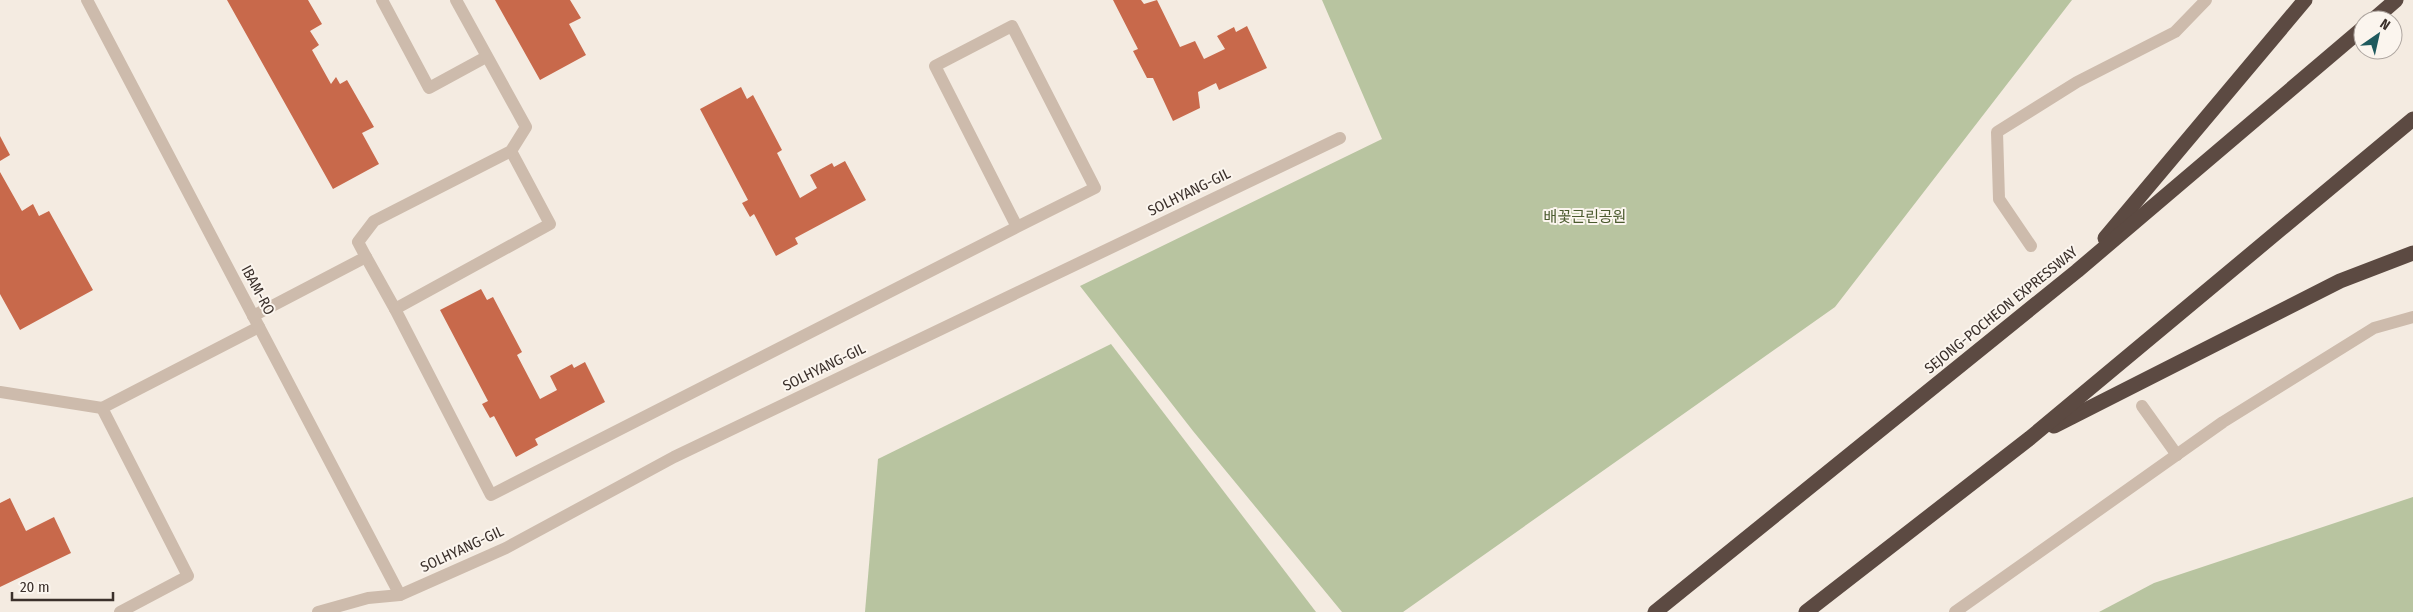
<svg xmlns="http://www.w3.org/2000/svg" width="2413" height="612" font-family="'Fira Sans Condensed','Noto Sans KR',sans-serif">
<rect width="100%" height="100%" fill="#f4ebe1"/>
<g fill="#b8c4a0">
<polygon points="1322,0 2072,0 1835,307 1403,612 1342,612 1193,431 1080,286 1382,139"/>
<polygon points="1111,344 1316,612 865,612 878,459"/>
<polygon points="2413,497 2413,612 2099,612 2154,583"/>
</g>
<g fill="#c8694b">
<polygon points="227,0 308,0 322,24 310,31 319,45 312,50 331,84 336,77 340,84 347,80 374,127 362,133 379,164 333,189"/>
<polygon points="495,0 570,0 581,18 569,24 586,55 540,80"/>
<polygon points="1113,0 1141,0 1144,4 1157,0 1180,47 1195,41 1204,59 1225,49 1217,36 1234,27 1236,32 1247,26 1267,68 1219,90 1216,83 1198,92 1200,108 1173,121 1153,78 1147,78 1133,51 1138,49"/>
<polygon points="741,87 747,99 753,95 782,150 777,153 800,198 817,188 810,175 832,163 834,167 845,161 866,200 795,238 798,244 776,256 754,214 750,217 742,203 748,200 700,109"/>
<polygon points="0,136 10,155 0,161"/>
<polygon points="0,172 22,211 33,204 39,216 49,211 93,290 20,330 0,294"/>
<polygon points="481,289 487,300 493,297 522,352 517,355 540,399 557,390 550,376 572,364 574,368 585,362 605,402 535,439 538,445 516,457 494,416 490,418 482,404 488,401 440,310"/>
<polygon points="10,498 26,531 54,517 71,553 0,587 0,503"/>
</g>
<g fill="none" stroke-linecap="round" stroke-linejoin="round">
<g stroke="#cdbbac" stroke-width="12">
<polyline points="382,0 429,88 486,57"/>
<polyline points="2031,246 1999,199 1997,132 2077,82 2175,32 2206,0"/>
<polyline points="366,257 395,309 550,224 511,151"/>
<polyline points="395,309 491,495 1017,227 1095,188 1012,26 935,66 1017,227"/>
<polyline points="253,316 366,257 358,242 374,221 511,151 526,127 456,0"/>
<polyline points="0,392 102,408"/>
<polyline points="2142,406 2177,455"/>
<polyline points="120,612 188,576 102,408 259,327"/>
</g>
<g stroke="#cdbbac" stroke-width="12">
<polyline points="87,0 400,595"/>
<polyline points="318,612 368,598 400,595 506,548 674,457 1340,138"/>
<polyline points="1955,612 2223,422 2374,328 2413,317"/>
</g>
<g stroke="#5c4a42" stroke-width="15">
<polyline points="2373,20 2396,0"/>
<polyline points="2105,238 2305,0"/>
<polyline points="2054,426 2340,281 2413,253"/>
<polyline points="1655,612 2077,271 2363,28"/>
<polyline points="1806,612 2030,438 2413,119"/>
</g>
</g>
<g text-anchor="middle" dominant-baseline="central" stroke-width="4" stroke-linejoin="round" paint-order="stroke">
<g font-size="15" fill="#3b302b" stroke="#fbf5ee">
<text transform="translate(1189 192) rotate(-26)">SOLHYANG-GIL</text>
<text transform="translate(258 290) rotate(62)">IBAM-RO</text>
<text transform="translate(2001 310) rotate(-39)">SEJONG-POCHEON EXPRESSWAY</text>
<text transform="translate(824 367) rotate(-26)">SOLHYANG-GIL</text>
<text transform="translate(462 549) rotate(-25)">SOLHYANG-GIL</text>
</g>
<g font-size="15" fill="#4a5a2e" stroke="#fbf5ee">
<text x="1585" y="217">배꽃근린공원</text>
</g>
</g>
<g transform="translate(2378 35) rotate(34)"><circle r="24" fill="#fbf5ee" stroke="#aea6a0"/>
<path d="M0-4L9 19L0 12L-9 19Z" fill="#1f5a5e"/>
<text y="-8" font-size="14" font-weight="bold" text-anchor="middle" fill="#3b302b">N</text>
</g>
<path d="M12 592v8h101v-8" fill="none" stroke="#3b302b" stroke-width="2.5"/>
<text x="20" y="592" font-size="15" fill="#3b302b" stroke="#fbf5ee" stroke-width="4" paint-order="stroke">20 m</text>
</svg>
